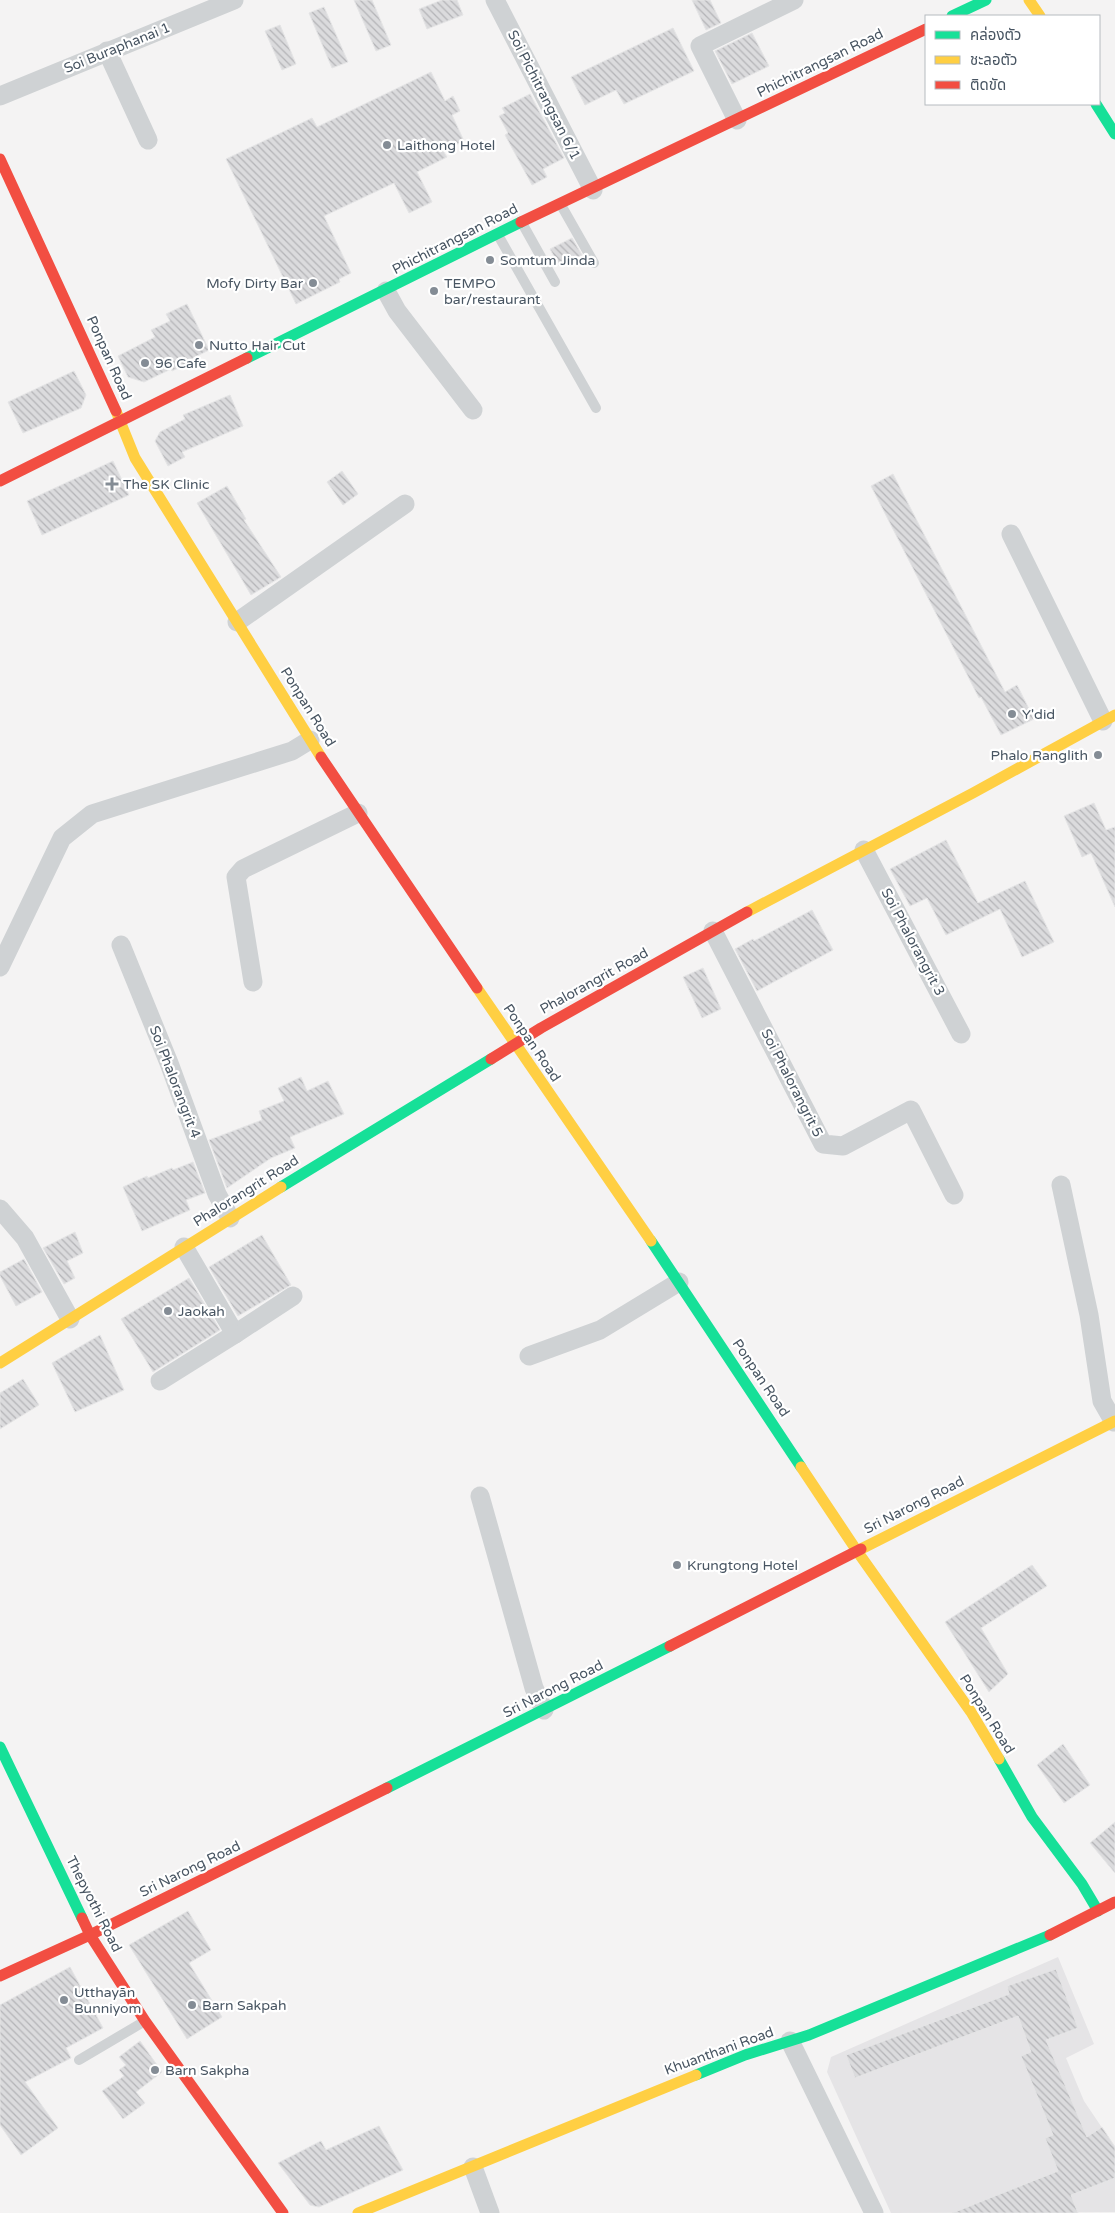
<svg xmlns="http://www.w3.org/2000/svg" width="1115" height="2213" font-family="'Varela Round','Noto Sans Thai',sans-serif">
<defs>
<pattern id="building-back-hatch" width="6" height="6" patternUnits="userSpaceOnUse" patternTransform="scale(1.25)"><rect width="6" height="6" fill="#dbdbdd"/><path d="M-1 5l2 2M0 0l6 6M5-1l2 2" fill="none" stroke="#b4b4b7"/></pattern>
</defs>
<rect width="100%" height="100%" fill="#f4f3f3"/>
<polygon fill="#e5e4e6" points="1058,1957 1094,2044 1066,2058 1084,2101 1115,2147 1115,2212 891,2213 827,2072 831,2057"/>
<g fill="url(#building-back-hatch)" stroke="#e5e5e6">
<polygon points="354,0 372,0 391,45 376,51"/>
<polygon points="442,0 457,0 463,15 427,29 419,9"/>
<polygon points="692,0 710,0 721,23 706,30"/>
<polygon points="324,7 348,62 332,68 309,13"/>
<polygon points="280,25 296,64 282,70 265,31"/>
<polygon points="673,28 694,71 624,104 616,90 585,105 571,77"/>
<polygon points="752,33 769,66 732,84 715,51"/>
<polygon points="431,72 445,101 453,96 460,111 452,115 464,141 443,151 447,157 417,172 432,202 409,213 394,183 324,216 351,273 339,279 340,282 296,304 226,159 312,118 317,127"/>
<polygon points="530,94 564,158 543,169 547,177 532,185 505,135 508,133 499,116 505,113 502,108"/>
<polygon points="572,238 582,255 559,266 550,249"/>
<polygon points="187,304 209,350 189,360 190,362 172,371 171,369 144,382 128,377 118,356 155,337 151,330 170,321 166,314"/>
<polygon points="74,371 86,395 81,408 23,433 8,402"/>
<polygon points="230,395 243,426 182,452 185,457 168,466 155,441 160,432 185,419 183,415"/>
<polygon points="113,461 129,495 42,535 27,501"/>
<polygon points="342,471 358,494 343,505 327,482"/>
<polygon points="893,474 1005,692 1017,685 1034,719 1001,735 981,697 979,698 871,486"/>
<polygon points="227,486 246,519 244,520 281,577 251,595 197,503"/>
<polygon points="1094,803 1106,830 1115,827 1115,907 1091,853 1082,857 1064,816"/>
<polygon points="946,840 978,903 1025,881 1054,942 1022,957 1000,909 946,935 927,898 910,906 890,869"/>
<polygon points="812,910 833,950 757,991 735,949 753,939 754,941"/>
<polygon points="703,968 721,1009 702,1018 683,977"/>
<polygon points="301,1077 307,1091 328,1081 344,1114 290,1137 295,1148 271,1158 227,1188 209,1140 262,1120 259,1111 284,1101 278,1088"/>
<polygon points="193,1162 205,1193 186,1200 190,1210 142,1231 123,1187 147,1176 148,1178 172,1168 173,1170"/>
<polygon points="75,1232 83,1253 67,1261 75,1278 64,1284 43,1248"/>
<polygon points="262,1235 291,1285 238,1316 209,1267"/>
<polygon points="24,1259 42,1292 16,1306 0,1276 0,1272"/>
<polygon points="189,1278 220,1330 153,1372 121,1319"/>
<polygon points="100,1335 124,1390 75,1412 52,1363"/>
<polygon points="23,1379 39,1405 0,1429 0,1393"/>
<polygon points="1032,1565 1047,1586 981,1628 1008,1674 989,1692 945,1622"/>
<polygon points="1063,1744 1090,1785 1064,1803 1037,1765"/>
<polygon points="1115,1822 1115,1873 1090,1843"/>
<polygon points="188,1911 211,1950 189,1963 222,2017 187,2039 129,1945"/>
<polygon points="70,1967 103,2028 66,2048 71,2058 25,2082 58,2128 21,2155 0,2125 0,2005"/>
<polygon points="1056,1969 1078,2028 1046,2040 1087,2137 1102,2127 1115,2147 1115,2178 1071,2195 1078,2213 952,2213 1058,2171 1045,2138 1053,2135 1021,2056 1031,2052 1018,2016 855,2078 846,2055 1009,1994 1007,1986"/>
<polygon points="140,2041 162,2072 136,2092 145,2103 123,2119 102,2091 124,2076 119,2070 126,2065 119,2057"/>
<polygon points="379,2126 403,2170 319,2207 310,2205 278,2163 321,2141 326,2150"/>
</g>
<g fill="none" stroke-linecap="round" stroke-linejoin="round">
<g stroke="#cfd2d4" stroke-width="10">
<polyline points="561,205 594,263"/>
<polyline points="522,223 555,282"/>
<polyline points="498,235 596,408"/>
<polyline points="79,2060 145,2021"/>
</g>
<g stroke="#cfd2d4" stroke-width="19">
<polyline points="495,0 593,190"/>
<polyline points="107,51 148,140"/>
<polyline points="0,96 234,0"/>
<polyline points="737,120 700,46 794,0"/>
<polyline points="386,291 397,311 473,410"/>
<polyline points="1011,534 1103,721"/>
<polyline points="237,622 405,504"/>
<polyline points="864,850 961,1034"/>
<polyline points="713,931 823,1144 843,1146 911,1110 954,1195"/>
<polyline points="121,945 169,1063 217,1194 230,1218"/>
<polyline points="0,967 62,838 92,814 292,751 310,740"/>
<polyline points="253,982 236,877 243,869 358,813"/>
<polyline points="1061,1185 1089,1315 1102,1401 1114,1422"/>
<polyline points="0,1209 25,1238 70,1319"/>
<polyline points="184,1247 235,1334 293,1296"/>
<polyline points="529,1356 600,1330 679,1282"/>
<polyline points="160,1381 235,1334"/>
<polyline points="480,1496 534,1688 544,1710"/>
<polyline points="790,2041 874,2213"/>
<polyline points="473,2167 490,2213"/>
</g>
<g stroke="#16e098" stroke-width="11">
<polyline points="952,16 986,0"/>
<polyline points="1096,104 1115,134"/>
<polyline points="247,358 521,222"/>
<polyline points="281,1187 491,1059"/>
<polyline points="651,1241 801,1467"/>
<polyline points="0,1747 82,1918"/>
<polyline points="999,1759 1032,1817 1082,1884 1098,1911"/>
<polyline points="387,1788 670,1646"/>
<polyline points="696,2075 745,2055 809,2035 1050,1935"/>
</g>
<g stroke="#ffcf43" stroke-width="11">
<polyline points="1029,0 1040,16"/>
<polyline points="116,411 135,458 321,757"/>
<polyline points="747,912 973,793 1115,715"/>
<polyline points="477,988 651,1241"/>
<polyline points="0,1363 281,1187"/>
<polyline points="801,1467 857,1551 971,1712 999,1759"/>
<polyline points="861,1549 1115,1421"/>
<polyline points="358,2213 696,2075"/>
</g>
<g stroke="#f24e42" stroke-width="11">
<polyline points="0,159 116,411"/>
<polyline points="521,222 926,29"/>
<polyline points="0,481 247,358"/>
<polyline points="321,757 477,988"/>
<polyline points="491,1059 541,1028 747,912"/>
<polyline points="670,1646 861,1549"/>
<polyline points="82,1918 90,1935 145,2021 283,2213"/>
<polyline points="1050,1935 1115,1902"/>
<polyline points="0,1976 90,1935 387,1788"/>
</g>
</g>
<g fill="#848c95" stroke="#fff" stroke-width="2">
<circle cx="387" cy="145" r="5"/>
<circle cx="490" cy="260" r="5"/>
<circle cx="313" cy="283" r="5"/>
<circle cx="434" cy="291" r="5"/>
<circle cx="199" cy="345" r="5"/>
<circle cx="145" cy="363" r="5"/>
<path d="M109.5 476.5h5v5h5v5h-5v5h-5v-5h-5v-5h5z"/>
<circle cx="1012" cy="714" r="5"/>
<circle cx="1098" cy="755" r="5"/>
<circle cx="168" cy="1311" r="5"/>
<circle cx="677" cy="1565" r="5"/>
<circle cx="64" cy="2000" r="5"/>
<circle cx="192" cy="2005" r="5"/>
<circle cx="155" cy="2070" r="5"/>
</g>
<g text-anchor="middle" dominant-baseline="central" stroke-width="4.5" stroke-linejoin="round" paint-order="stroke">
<g font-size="14" fill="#485562" stroke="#fff">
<text transform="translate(117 48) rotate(-22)">Soi Buraphanai 1</text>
<text transform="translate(820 63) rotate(-26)">Phichitrangsan Road</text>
<text transform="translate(544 95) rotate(63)">Soi Pichitrangsan 6/1</text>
<text transform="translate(455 239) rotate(-27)">Phichitrangsan Road</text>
<text transform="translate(109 358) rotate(66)">Ponpan Road</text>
<text transform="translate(308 707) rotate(58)">Ponpan Road</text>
<text transform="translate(913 942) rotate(62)">Soi Phalorangrit 3</text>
<text transform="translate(594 981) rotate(-29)">Phalorangrit Road</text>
<text transform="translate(532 1043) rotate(56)">Ponpan Road</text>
<text transform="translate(175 1082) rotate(69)">Soi Phalorangrit 4</text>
<text transform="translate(792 1083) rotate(63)">Soi Phalorangrit 5</text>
<text transform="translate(246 1191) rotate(-32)">Phalorangrit Road</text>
<text transform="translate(761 1378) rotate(56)">Ponpan Road</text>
<text transform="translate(914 1505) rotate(-27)">Sri Narong Road</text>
<text transform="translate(553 1689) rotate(-27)">Sri Narong Road</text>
<text transform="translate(987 1714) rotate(58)">Ponpan Road</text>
<text transform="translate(190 1869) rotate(-26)">Sri Narong Road</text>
<text transform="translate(94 1904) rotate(63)">Thepyothi Road</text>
<text transform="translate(719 2051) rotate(-20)">Khuanthani Road</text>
</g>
<g font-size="14" fill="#485562" stroke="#fff" text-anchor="start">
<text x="397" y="145">Laithong Hotel</text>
<text x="500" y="260">Somtum Jinda</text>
<text x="303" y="283" text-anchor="end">Mofy Dirty Bar</text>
<text x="444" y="283">TEMPO<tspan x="444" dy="16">bar/restaurant</tspan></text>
<text x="209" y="345">Nutto Hair Cut</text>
<text x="155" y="363">96 Cafe</text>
<text x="123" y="484">The SK Clinic</text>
<text x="1022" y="714">Y'did</text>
<text x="1088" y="755" text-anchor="end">Phalo Ranglith</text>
<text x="178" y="1311">Jaokah</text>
<text x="687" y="1565">Krungtong Hotel</text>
<text x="74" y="1992">Utthayān<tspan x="74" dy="16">Bunniyom</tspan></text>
<text x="202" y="2005">Barn Sakpah</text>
<text x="165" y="2070">Barn Sakpha</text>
</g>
</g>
<rect x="925" y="15" width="175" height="90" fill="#ffffff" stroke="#b6bbc0"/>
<rect x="935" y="31" width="25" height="8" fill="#16e098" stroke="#b6bbc0"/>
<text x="970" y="40" font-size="15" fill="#485562">คล่องตัว</text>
<rect x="935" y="56" width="25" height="8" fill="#ffcf43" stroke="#b6bbc0"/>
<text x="970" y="65" font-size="15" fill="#485562">ชะลอตัว</text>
<rect x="935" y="81" width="25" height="8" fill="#f24e42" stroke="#b6bbc0"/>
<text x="970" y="90" font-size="15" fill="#485562">ติดขัด</text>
</svg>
